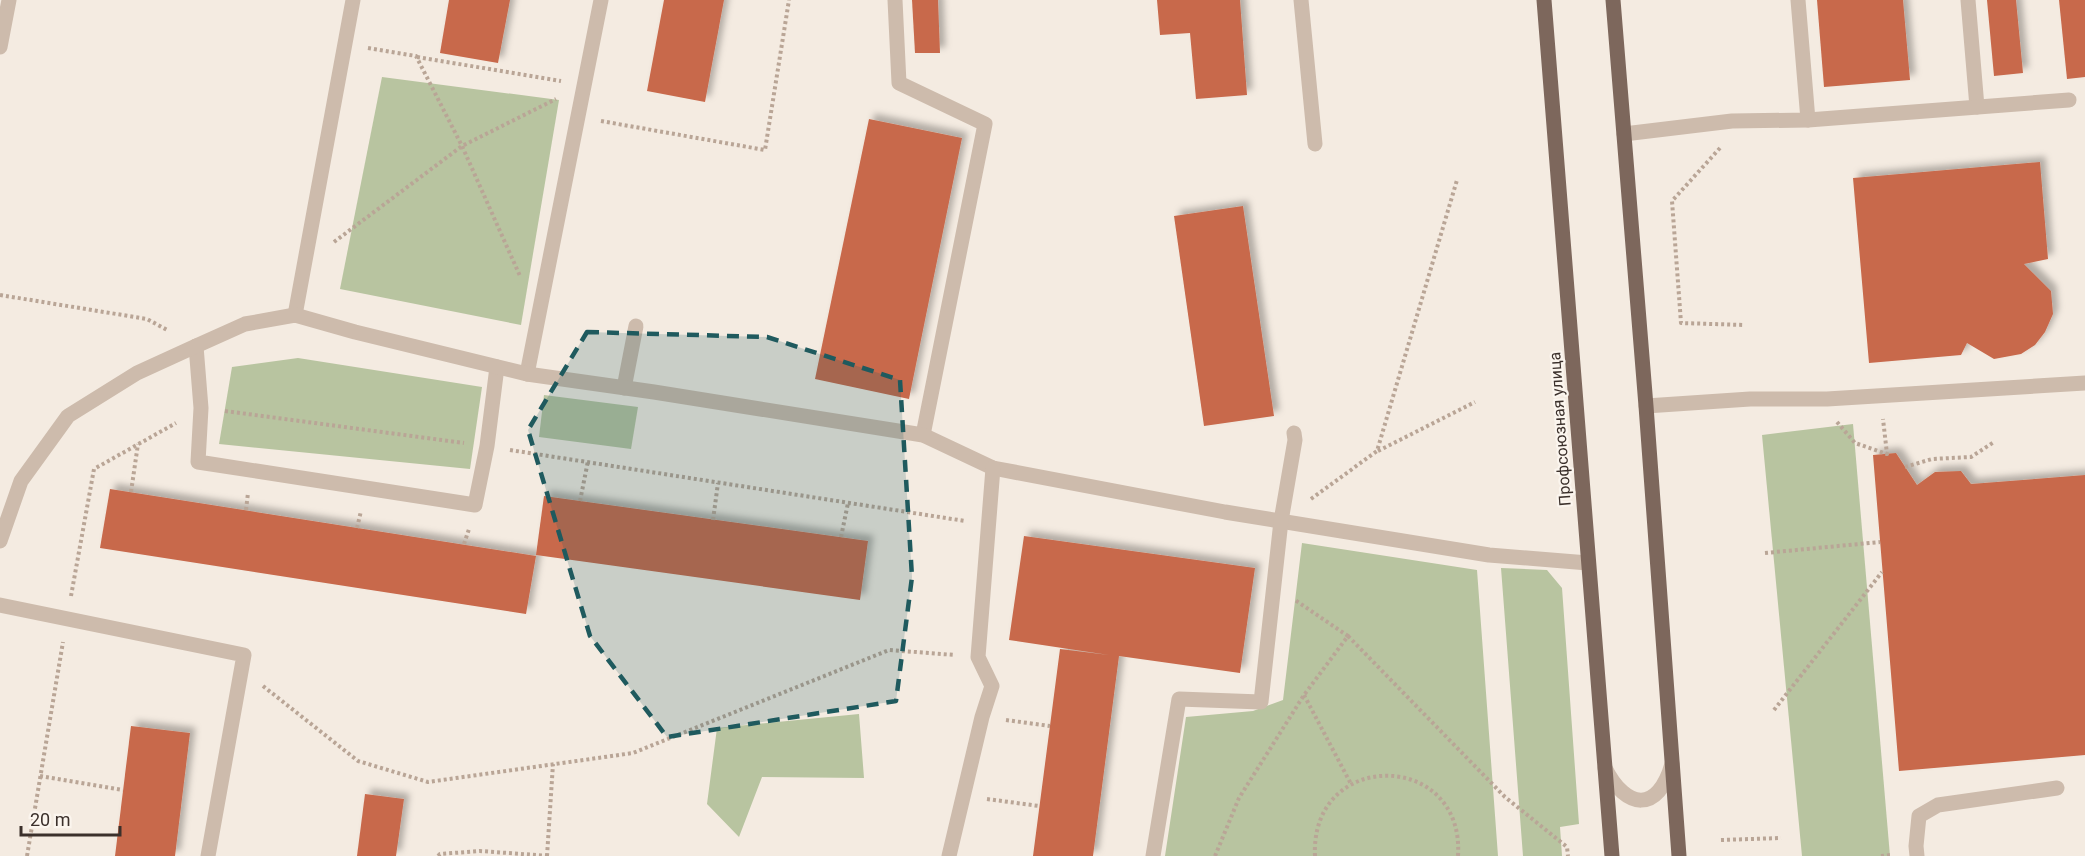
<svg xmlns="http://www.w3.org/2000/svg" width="2085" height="856" font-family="Roboto,sans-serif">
<defs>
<filter id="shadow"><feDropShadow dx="5.5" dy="-5.5" stdDeviation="3" flood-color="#0004"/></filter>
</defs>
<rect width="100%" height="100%" fill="#f4ebe1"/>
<g fill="#b8c4a0">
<polygon points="382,77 559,100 521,325 340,289"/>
<polygon points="298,358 482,387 470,469 219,444 232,367"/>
<polygon points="544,395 638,407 631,449 539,437"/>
<polygon points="1853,424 1890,856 1802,856 1762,435"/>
<polygon points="1302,543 1477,570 1498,856 1165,856 1186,717 1253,711 1283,700"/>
<polygon points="1501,568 1547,570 1562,588 1579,824 1560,827 1562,856 1523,856"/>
<polygon points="859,714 864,778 762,777 739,837 707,804 717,728"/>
</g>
<g fill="#c8694b" filter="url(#shadow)">
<polygon points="449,0 510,0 498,63 440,53"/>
<polygon points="664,0 724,0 705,102 647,91"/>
<polygon points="912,0 938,0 940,53 915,53"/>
<polygon points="1157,0 1240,0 1247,95 1196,99 1190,33 1160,35"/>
<polygon points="1817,0 1903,0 1910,80 1824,87"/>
<polygon points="1987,0 2016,0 2023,73 1994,76"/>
<polygon points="2059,0 2085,0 2085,77 2067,79"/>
<polygon points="869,119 962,138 909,399 815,379"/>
<polygon points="2040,162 2048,259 2024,264 2051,291 2053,314 2045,332 2035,345 2021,354 1994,359 1967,343 1961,355 1869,363 1853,178"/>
<polygon points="1243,206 1274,416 1204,426 1174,216"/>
<polygon points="1896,453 1917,485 1935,472 1961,471 1971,484 2085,475 2085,755 1899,771 1873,455"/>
<polygon points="110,489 536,556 526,614 100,548"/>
<polygon points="544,496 868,541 860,600 536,555"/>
<polygon points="1024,536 1255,568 1240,673 1119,656 1093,856 1033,856 1060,649 1109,655 1009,640"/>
<polygon points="131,726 190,733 175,856 115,856"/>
<polygon points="365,794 404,799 396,856 357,856"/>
</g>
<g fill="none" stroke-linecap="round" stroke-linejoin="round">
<g stroke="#b9a596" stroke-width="4" stroke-dasharray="3 3" stroke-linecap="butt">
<polyline points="368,48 416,56 462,146 520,276"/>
<polyline points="417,57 561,81"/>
<polyline points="601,121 765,150 789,0"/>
<polyline points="1720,148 1672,201 1681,323 1745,325"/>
<polyline points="334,242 462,146 556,99"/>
<polyline points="0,295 147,319 169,331"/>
<polyline points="225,411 464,443"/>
<polyline points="1837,422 1855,443 1887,454 1883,419"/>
<polyline points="510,450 965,521"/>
<polyline points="1378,451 1475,402"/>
<polyline points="1905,467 1932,459 1971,457 1994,442"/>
<polyline points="131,492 138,444"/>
<polyline points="1311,499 1377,451 1457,180"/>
<polyline points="580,501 588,461"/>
<polyline points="246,510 248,493"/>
<polyline points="713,520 718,483"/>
<polyline points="357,528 361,511"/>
<polyline points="841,537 848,503"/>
<polyline points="464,544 469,529"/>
<polyline points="1765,553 1880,542"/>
<polyline points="71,596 94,469 176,423"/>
<polyline points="1348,636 1505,797 1567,847 1568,856"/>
<polyline points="263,686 358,761 428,782 633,753 889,650 955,655"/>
<polyline points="1304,695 1351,784"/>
<polyline points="1774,710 1882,572"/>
<polyline points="1006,720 1050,726"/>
<polyline points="40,776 123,790"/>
<polyline points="987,799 1039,806"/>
<polyline points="1721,840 1781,838"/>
<polyline points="27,856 63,642"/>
<polyline points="438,856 440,854 480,851 550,856"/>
<polyline points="547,856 553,764"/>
<polyline points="1215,856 1239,798 1304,695 1348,636 1295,600"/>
<path d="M1315,856C1310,748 1465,750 1458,856"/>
<polyline points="1881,856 1891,855"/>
</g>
<g stroke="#cdbbac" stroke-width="15">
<polyline points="895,0 899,83 985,124 923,435"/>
<polyline points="1301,0 1315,144"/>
<polyline points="1798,0 1808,120"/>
<polyline points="1968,0 1977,107"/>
<polyline points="0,47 9,0"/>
<polyline points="1624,134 1732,121 1808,120 2069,100"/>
<polyline points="295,315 353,0"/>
<polyline points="196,346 201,408 198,462 475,505 487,446 497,367"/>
<polyline points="527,374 601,0"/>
<polyline points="624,388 636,326"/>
<polyline points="1646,406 1750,399 1827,399 2085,383"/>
<polyline points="0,541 21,481 68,416 137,373 196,346 245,324 295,315 355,332 527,374 654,392 923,435 993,468 1225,512 1489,555 1588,563"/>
<polyline points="0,605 244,655 208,856"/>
<polyline points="949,856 982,717 992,686 978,657 993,468"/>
<polyline points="1153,856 1179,699 1261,702 1281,521 1295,440 1294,433"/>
<polyline points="1917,856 1916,846 1919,816 1938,805 2057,788"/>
</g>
<path stroke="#cdbbac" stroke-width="15" d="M1605,768C1626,810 1658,813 1672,764"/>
<g stroke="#7d675c" stroke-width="15">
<polyline points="1544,0 1612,856"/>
<polyline points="1613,0 1646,406 1679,856"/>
</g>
</g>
<path fill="#1f5a5e" fill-opacity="0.2" stroke="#1f5a5e" stroke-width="4.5" stroke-dasharray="12 8" stroke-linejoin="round" d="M587,332L767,337L900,380L912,577L896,701L667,737L590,636L528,430Z"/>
<g text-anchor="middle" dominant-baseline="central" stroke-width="4.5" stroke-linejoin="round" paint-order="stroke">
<g font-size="16" fill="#3b302b" stroke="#fbf5ee">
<text transform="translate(1560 429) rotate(-94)">Профсоюзная улица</text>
</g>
</g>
<path d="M21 826v9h99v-9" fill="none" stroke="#3b302b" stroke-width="3"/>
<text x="30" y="826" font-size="18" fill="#3b302b" stroke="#fbf5ee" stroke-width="4.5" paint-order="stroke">20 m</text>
</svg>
